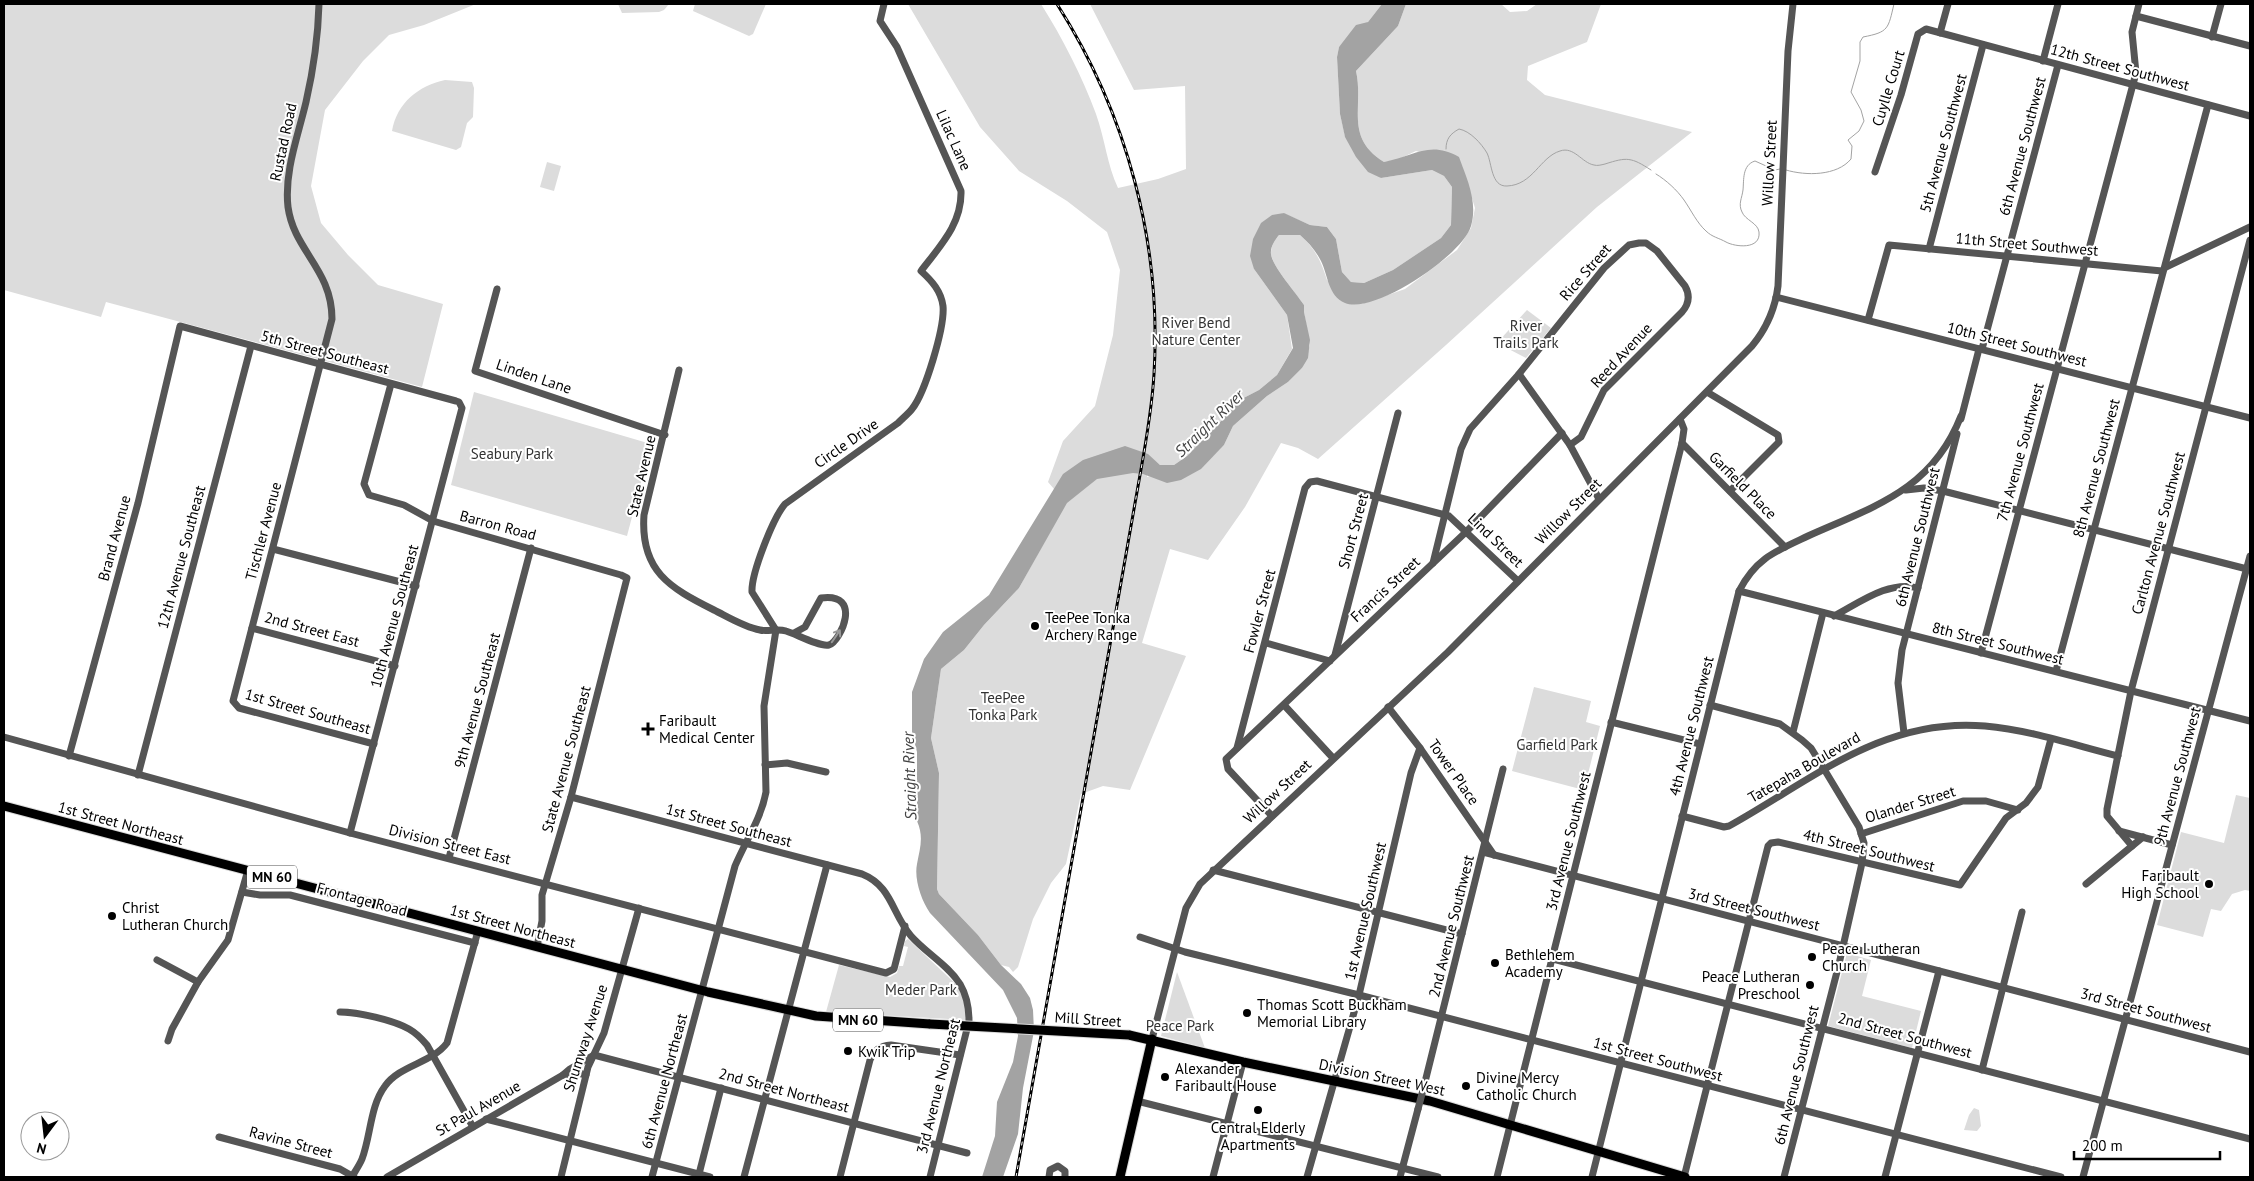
<svg xmlns="http://www.w3.org/2000/svg" width="2254" height="1181" font-family="'PT Sans',sans-serif">
<rect width="100%" height="100%" fill="#fff"/>
<g fill="#dcdcdc">
<polygon points="4,4 476,4 424,25 389,35 363,61 325,110 311,186 321,223 348,255 378,285 443,304 422,387 106,302 101,317 4,290"/>
<polygon points="618,4 669,4 664,10 659,12 622,13"/>
<polygon points="695,4 766,4 753,34 749,36 693,11"/>
<path d="M908,4H1041C1063,39 1082,76 1096,114C1105,139 1107,165 1118,188L1158,179L1186,169L1185,86L1134,90L1090,4H1382L1368,22L1339,47L1337,57L1340,114L1345,136L1381,178L1432,170L1444,176L1452,187L1451,225L1441,238L1393,270L1364,283L1351,282L1342,272L1336,239L1327,227L1310,225L1283,213L1254,269L1287,315L1292,349L1277,375L1259,390L1232,404L1221,421L1187,456L1174,465H1160L1148,455L1147,477L1213,456L1224,445L1233,426L1267,396L1288,382L1302,368L1310,345L1304,312V305C1297,294 1271,265 1271,253C1271,246 1275,240 1279,235H1300C1315,248 1321,261 1327,280L1362,304L1405,289L1457,250L1471,228L1475,208L1462,166L1416,151L1397,160L1384,162C1344,137 1364,107 1356,71L1398,26L1406,4H1501L1510,12L1527,11L1537,4H1601L1587,42L1528,66L1527,80L1545,95L1692,132L1597,207L1446,345L1318,459L1298,448L1281,443L1245,507L1208,560L1170,549L1142,643L1186,656L1130,790L1103,786L1081,794L1066,864L1051,883L1033,919L1018,967L1013,972L1009,967L1001,965L978,935L939,894L937,889L939,773L931,738L941,669L964,650L984,625L1019,588L1066,503L1048,482L1063,441L1095,406L1113,335L1120,270L1107,232L1067,201L1019,171L980,127Z"/>
<path d="M445,80L472,82L474,88L473,117L467,123L461,147L456,150L392,131C397,103 418,86 445,80Z"/>
<polygon points="547,162 561,166 554,191 540,187"/>
<polygon points="1527,310 1551,328 1526,358 1497,343"/>
<polygon points="474,392 651,444 627,536 451,485"/>
<polygon points="1534,687 1591,701 1586,722 1600,726 1584,790 1512,771"/>
<polygon points="2236,795 2250,798 2250,891 2245,890 2232,894 2221,911 2211,909 2203,937 2157,925 2181,832 2224,843"/>
<polygon points="908,939 959,987 965,1002 966,1020 826,1012 839,965 890,977 897,973 899,966 903,966 908,947 904,946 905,941"/>
<polygon points="1847,953 1871,960 1862,996 1921,1011 1912,1048 1828,1026"/>
<polygon points="1177,972 1205,1048 1161,1036"/>
<polygon points="1974,1108 1979,1110 1981,1126 1977,1131 1964,1130 1969,1115"/>
</g>
<path fill="#a3a3a3" d="M1382,4H1406L1398,26L1356,71C1364,107 1344,137 1384,162C1413,157 1429,140 1459,157C1467,179 1478,202 1471,226C1463,255 1374,315 1345,303C1328,296 1328,275 1321,261C1316,251 1309,243 1300,235H1279C1275,240 1270,247 1271,254C1272,266 1297,294 1304,305V312L1310,340L1308,358L1302,368L1288,382L1267,396L1233,426L1224,445L1201,469L1181,480L1167,483L1143,474L1133,473L1097,479L1067,503L1019,588L984,625L964,650L941,669L931,738L939,773L937,889L939,894L978,935L1001,965L1021,984L1030,998L1033,1010L1034,1031L1023,1088L1018,1134L1003,1177H982L995,1136L997,1102L1013,1062L1018,1036L1017,1018L1003,990L930,913C921,900 914,879 917,864C920,848 924,837 917,821V752L912,732V692L924,659L943,632L989,595L1063,474L1083,460L1125,446L1148,454L1160,465H1174L1187,456L1221,421L1232,404L1259,390L1277,375L1293,348L1287,315L1254,269L1250,256L1253,239L1261,223L1272,215L1284,213L1310,225L1327,227L1336,239L1342,272L1351,282L1364,283L1393,270L1441,238L1451,225L1452,187L1444,176L1432,170L1381,178L1368,172L1356,157L1345,137L1340,114L1337,57L1339,47L1356,25L1368,22Z"/>
<g fill="none" stroke-linecap="round" stroke-linejoin="round">
<g stroke="#a3a3a3" stroke-width="1">
<path d="M1446,149C1446,139 1450,134 1459,129C1470,131 1481,143 1487,153C1492,163 1491,187 1507,186C1533,185 1540,157 1560,151C1574,146 1582,163 1594,165C1597,166 1601,165 1605,164C1627,157 1631,157 1651,170"/>
<path d="M1786,170C1806,176 1837,176 1851,159L1852,146L1848,140L1859,131L1864,121L1861,110L1851,92L1860,61V42L1863,37C1889,32 1888,29 1894,4"/>
<path d="M1656,174C1666,180 1677,190 1684,200C1691,210 1697,223 1706,231C1712,237 1719,238 1726,242C1735,247 1761,250 1759,232C1758,223 1745,220 1742,212C1738,204 1742,198 1743,190C1744,180 1742,165 1755,161L1775,170L1780,169"/>
</g>
<defs>
<g id="major">
<polyline points="4,806 708,992 816,1016 930,1024"/>
<polyline points="1129,1035 1243,1062 1430,1101 1685,1177"/>
<polyline points="1120,1177 1152,1039"/>
</g>
</defs>
<use href="#major" stroke="#dbdbdb" stroke-width="11"/>
<g stroke="#555" stroke-width="7">
<path d="M319,4C318,39 314,67 306,102C298,136 284,172 288,207C294,251 332,269 332,319L233,701L239,708L374,744"/>
<polyline points="2136,16 2250,46"/>
<polyline points="1940,33 1948,4"/>
<polyline points="2212,37 2221,4"/>
<polyline points="2043,61 2058,4"/>
<polyline points="1875,172 1901,95 1918,34 1926,29 2250,116"/>
<polyline points="1929,249 1983,45"/>
<polyline points="2166,267 2250,227"/>
<polyline points="497,289 475,371 665,435"/>
<polyline points="1776,297 2250,418"/>
<polyline points="1868,320 1889,245 2162,271"/>
<polyline points="1982,349 2058,65"/>
<path d="M679,370L644,515C640,571 670,588 714,610C728,617 744,627 760,630C768,632 777,628 786,631C796,634 819,647 829,645C841,641 863,592 821,598L805,627L794,633"/>
<polyline points="1519,374 1570,445"/>
<polyline points="391,384 364,484 369,495 404,505 433,521 621,575 627,578 571,797 542,895 542,921 537,947"/>
<polyline points="1707,392 1778,435 1779,442 1730,491"/>
<polyline points="1961,419 1979,349"/>
<polyline points="1682,443 1785,547"/>
<polyline points="1906,490 1924,488 1943,491 2247,569"/>
<polyline points="273,549 416,586"/>
<path d="M1433,563L1461,449L1470,429L1519,374L1604,268L1629,245L1639,243H1646L1657,251L1685,286C1690,295 1689,304 1682,312L1604,390L1581,437L1570,445L1599,499"/>
<polyline points="1739,591 2250,721"/>
<path d="M1834,616C1859,603 1889,580 1918,588"/>
<polyline points="252,628 395,666"/>
<polyline points="1266,643 1330,661"/>
<polyline points="1981,653 2136,73 2132,32 2139,4"/>
<polyline points="1335,655 1398,413"/>
<polyline points="2056,671 2208,105"/>
<polyline points="1284,705 1333,758"/>
<polyline points="1710,705 1780,724 1802,740 1811,748 1824,769 1859,827 1864,843 1862,863 1839,964 1784,1177"/>
<polyline points="1388,707 1420,748 1494,855"/>
<polyline points="1611,722 1700,744"/>
<polyline points="1793,732 1823,613"/>
<polyline points="1904,733 1898,683 1902,650 1957,434"/>
<polyline points="4,737 350,833 886,973 894,969 905,926"/>
<polyline points="1237,748 1305,488 1310,482 1317,481 1449,516 1518,581"/>
<polyline points="69,756 138,503 180,326 456,401 459,402 462,408 350,833"/>
<polyline points="765,765 787,763 826,772"/>
<polyline points="138,775 251,346"/>
<path d="M571,797L862,874C892,886 892,914 911,936C926,953 948,965 960,984C967,996 969,1007 969,1021L930,1177"/>
<polyline points="1272,816 1228,769 1226,759 1467,531 1562,433"/>
<path d="M1682,816L1724,827L1729,826C1812,780 1883,717 1985,726C2030,730 2074,745 2118,756"/>
<polyline points="2119,831 2172,845"/>
<polyline points="1861,834 1963,801 1986,801 2018,810"/>
<polyline points="2132,846 2107,816 2107,809 2131,691 2250,240"/>
<polyline points="1483,852 2250,1052"/>
<polyline points="449,858 531,548"/>
<polyline points="1213,870 1462,934"/>
<polyline points="2086,884 2143,837"/>
<polyline points="242,892 260,895 290,895 475,943"/>
<polyline points="1140,937 1185,952 1359,995 2061,1177"/>
<polyline points="1553,959 2250,1139"/>
<polyline points="157,960 198,982"/>
<path d="M340,1012C358,1012 393,1020 409,1029C416,1033 422,1039 427,1045L473,1127"/>
<path d="M1152,1039L1186,908L1200,884L1448,652L1752,346C1767,328 1775,310 1778,286L1788,51L1793,4"/>
<polyline points="168,1041 172,1029 198,982 228,940 248,870"/>
<polyline points="1982,1070 2022,912"/>
<polyline points="563,1075 570,1069 594,1055 967,1153"/>
<polyline points="1423,1090 1503,769"/>
<polyline points="1137,1101 1438,1177"/>
<polyline points="486,1119 710,1177"/>
<polyline points="219,1137 340,1169 354,1177"/>
<polyline points="699,1174 721,1088"/>
<path d="M353,1175C356,1170 360,1164 362,1159C371,1135 370,1106 385,1086C400,1065 432,1063 447,1043L478,931"/>
<polyline points="387,1177 563,1075 578,1073 586,1075"/>
<polyline points="561,1177 588,1067 604,1033 639,908"/>
<path d="M652,1177L735,866C746,840 761,819 766,792L764,706L776,630L752,592C751,574 773,518 785,504L898,423C903,418 908,414 912,409C925,393 945,327 943,306C941,291 932,281 921,271C940,246 962,224 961,191L897,47L880,21L884,4"/>
<polyline points="744,1177 827,865"/>
<path d="M840,1177L870,1060C874,1050 880,1046 891,1045L960,1055"/>
<polyline points="1049,1177 1050,1170 1058,1166 1065,1171 1065,1177"/>
<polyline points="1213,1177 1243,1062"/>
<polyline points="1307,1177 1359,995 1411,773 1420,748"/>
<polyline points="1400,1177 1418,1109"/>
<polyline points="1497,1177 1682,443 1684,429 1680,419"/>
<path d="M1592,1177L1739,591C1756,558 1776,551 1808,536C1875,506 1932,490 1961,416"/>
<polyline points="1684,1177 1768,846 1771,843 1778,842 1960,885 2006,818 2026,803 2038,787 2051,739"/>
<polyline points="1885,1177 1939,971"/>
<polyline points="2083,1177 2250,556"/>
</g>
<use href="#major" stroke="#000" stroke-width="9"/>
<defs>
<path id="rail" d="M1016,1177L1140,475C1146,442 1152,408 1154,374C1162,244 1127,114 1057,4"/>
</defs>
<use href="#rail" stroke="#000" stroke-width="3"/>
<use href="#rail" stroke="#fff" stroke-width="1" stroke-dasharray="4" stroke-linecap="butt"/>
<defs>
<polyline id="major-bridge" points="930,1024 1129,1035"/>
</defs>
<use href="#major-bridge" stroke="#dbdbdb" stroke-width="11" stroke-linecap="butt"/>
<polyline stroke="#555" stroke-width="7" points="1418,1109 1423,1090"/>
<use href="#major-bridge" stroke="#000" stroke-width="9"/>
</g>
<defs><path id="oneway-shaft" d="M-6 0H5M1.5-3L5.5 0L1.5 3" fill="none" stroke-width="1.6" stroke-linecap="round" stroke-linejoin="round" transform="scale(1.25)"/></defs>
<use stroke="#999" href="#oneway-shaft" transform="translate(836 636) rotate(-56)"/>
<g fill="#000" stroke="#fff" stroke-width="2">
<circle cx="1035" cy="626" r="5"/>
<path d="M645.5 721.5h5v5h5v5h-5v5h-5v-5h-5v-5h5z"/>
<circle cx="2209" cy="884" r="5"/>
<circle cx="112" cy="916" r="5"/>
<circle cx="1812" cy="957" r="5"/>
<circle cx="1495" cy="963" r="5"/>
<circle cx="1810" cy="985" r="5"/>
<circle cx="1247" cy="1013" r="5"/>
<circle cx="848" cy="1051" r="5"/>
<circle cx="1165" cy="1077" r="5"/>
<circle cx="1466" cy="1086" r="5"/>
<circle cx="1258" cy="1110" r="5"/>
</g>
<g text-anchor="middle" dominant-baseline="central" stroke-width="4" stroke-linejoin="round" paint-order="stroke">
<g fill="#fff" stroke="#4c4c4c" stroke-width="1">
<rect x="247" y="865.5" width="50" height="23" rx="4"/>
<rect x="833" y="1008.5" width="50" height="23" rx="4"/>
</g>
<g font-size="14" font-weight="bold" fill="#000">
<text x="272" y="877">MN 60</text>
<text x="858" y="1020">MN 60</text>
</g>
<g font-size="15" fill="#000" stroke="#fff">
<text transform="translate(2120 67) rotate(15)">12th Street Southwest</text>
<text transform="translate(1888 88) rotate(-73)">Cuylle Court</text>
<text transform="translate(954 140) rotate(66)">Lilac Lane</text>
<text transform="translate(283 142) rotate(-78)">Rustad Road</text>
<text transform="translate(1943 143) rotate(-75)">5th Avenue Southwest</text>
<text transform="translate(2022 146) rotate(-75)">6th Avenue Southwest</text>
<text transform="translate(1769 163) rotate(-87)">Willow Street</text>
<text transform="translate(2027 244) rotate(5)">11th Street Southwest</text>
<text transform="translate(1585 272) rotate(-49)">Rice Street</text>
<text transform="translate(2017 344) rotate(14)">10th Street Southwest</text>
<text transform="translate(325 352) rotate(15)">5th Street Southeast</text>
<text transform="translate(1621 355) rotate(-47)">Reed Avenue</text>
<text transform="translate(534 376) rotate(19)">Linden Lane</text>
<text transform="translate(846 443) rotate(-35)">Circle Drive</text>
<text transform="translate(2020 452) rotate(-75)">7th Avenue Southwest</text>
<text transform="translate(2096 468) rotate(-75)">8th Avenue Southwest</text>
<text transform="translate(641 476) rotate(-77)">State Avenue</text>
<text transform="translate(1743 485) rotate(45)">Garfield Place</text>
<text transform="translate(1568 511) rotate(-45)">Willow Street</text>
<text transform="translate(498 525) rotate(15)">Barron Road</text>
<text transform="translate(263 531) rotate(-75)">Tischler Avenue</text>
<text transform="translate(1353 531) rotate(-75)">Short Street</text>
<text transform="translate(2158 533) rotate(-75)">Carlton Avenue Southwest</text>
<text transform="translate(1917 537) rotate(-76)">6th Avenue Southwest</text>
<text transform="translate(114 538) rotate(-75)">Brand Avenue</text>
<text transform="translate(1496 540) rotate(44)">Lind Street</text>
<text transform="translate(181 557) rotate(-75)">12th Avenue Southeast</text>
<text transform="translate(1385 589) rotate(-43)">Francis Street</text>
<text transform="translate(1259 611) rotate(-75)">Fowler Street</text>
<text transform="translate(394 616) rotate(-75)">10th Avenue Southeast</text>
<text transform="translate(312 629) rotate(15)">2nd Street East</text>
<text transform="translate(1998 643) rotate(14)">8th Street Southwest</text>
<text transform="translate(477 700) rotate(-75)">9th Avenue Southeast</text>
<text transform="translate(308 711) rotate(16)">1st Street Southeast</text>
<text transform="translate(1691 726) rotate(-76)">4th Avenue Southwest</text>
<text transform="translate(566 759) rotate(-75)">State Avenue Southeast</text>
<text transform="translate(1804 767) rotate(-30)">Tatepaha Boulevard</text>
<text transform="translate(1454 772) rotate(55)">Tower Place</text>
<text transform="translate(2177 776) rotate(-75)">9th Avenue Southwest</text>
<text transform="translate(1277 791) rotate(-43)">Willow Street</text>
<text transform="translate(1910 804) rotate(-17)">Olander Street</text>
<text transform="translate(121 823) rotate(15)">1st Street Northeast</text>
<text transform="translate(729 825) rotate(15)">1st Street Southeast</text>
<text transform="translate(1568 841) rotate(-76)">3rd Avenue Southwest</text>
<text transform="translate(450 844) rotate(14)">Division Street East</text>
<text transform="translate(1869 850) rotate(14)">4th Street Southwest</text>
<text transform="translate(362 899) rotate(15)">Frontage Road</text>
<text transform="translate(1754 909) rotate(14)">3rd Street Southwest</text>
<text transform="translate(1365 911) rotate(-77)">1st Avenue Southwest</text>
<text transform="translate(513 926) rotate(15)">1st Street Northeast</text>
<text transform="translate(1451 926) rotate(-76)">2nd Avenue Southwest</text>
<text transform="translate(2146 1010) rotate(15)">3rd Street Southwest</text>
<text transform="translate(1088 1019) rotate(4)">Mill Street</text>
<text transform="translate(1905 1035) rotate(15)">2nd Street Southwest</text>
<text transform="translate(585 1038) rotate(-72)">Shumway Avenue</text>
<text transform="translate(1658 1059) rotate(15)">1st Street Southwest</text>
<text transform="translate(1796 1075) rotate(-76)">6th Avenue Southwest</text>
<text transform="translate(1382 1077) rotate(12)">Division Street West</text>
<text transform="translate(664 1081) rotate(-75)">6th Avenue Northeast</text>
<text transform="translate(938 1086) rotate(-76)">3rd Avenue Northeast</text>
<text transform="translate(784 1090) rotate(15)">2nd Street Northeast</text>
<text transform="translate(478 1108) rotate(-30)">St Paul Avenue</text>
<text transform="translate(291 1142) rotate(15)">Ravine Street</text>
</g>
<g font-size="15" fill="#333" stroke="#fff">
<text x="1196" y="322">River Bend<tspan x="1196" dy="17">Nature Center</tspan></text>
<text x="1526" y="325">River<tspan x="1526" dy="17">Trails Park</tspan></text>
<text x="512" y="453">Seabury Park</text>
<text x="1003" y="697">TeePee<tspan x="1003" dy="17">Tonka Park</tspan></text>
<text x="1557" y="744">Garfield Park</text>
<text x="921" y="989">Meder Park</text>
<text x="1180" y="1025">Peace Park</text>
</g>
<g font-size="15" fill="#000" stroke="#fff" text-anchor="start">
<text x="1045" y="617">TeePee Tonka<tspan x="1045" dy="17">Archery Range</tspan></text>
<text x="659" y="720">Faribault<tspan x="659" dy="17">Medical Center</tspan></text>
<text x="2199" y="875" text-anchor="end">Faribault<tspan x="2199" dy="17">High School</tspan></text>
<text x="122" y="907">Christ<tspan x="122" dy="17">Lutheran Church</tspan></text>
<text x="1822" y="948">Peace Lutheran<tspan x="1822" dy="17">Church</tspan></text>
<text x="1505" y="954">Bethlehem<tspan x="1505" dy="17">Academy</tspan></text>
<text x="1800" y="976" text-anchor="end">Peace Lutheran<tspan x="1800" dy="17">Preschool</tspan></text>
<text x="1257" y="1004">Thomas Scott Buckham<tspan x="1257" dy="17">Memorial Library</tspan></text>
<text x="858" y="1051">Kwik Trip</text>
<text x="1175" y="1068">Alexander<tspan x="1175" dy="17">Faribault House</tspan></text>
<text x="1476" y="1077">Divine Mercy<tspan x="1476" dy="17">Catholic Church</tspan></text>
<text x="1258" y="1127" text-anchor="middle">Central Elderly<tspan x="1258" dy="17">Apartments</tspan></text>
</g>
<g font-size="16" font-style="italic" fill="#444" stroke="#fff">
<text transform="translate(1209 423) rotate(-44)">Straight River</text>
<text transform="translate(909 776) rotate(-92)">Straight River</text>
</g>
</g>
<rect width="2254" height="1181" fill="none" stroke="#000000" stroke-width="10"/>
<g transform="translate(45 1136) rotate(195)"><circle r="24" fill="#ffffff" stroke="#999999"/>
<path d="M0-4L9 19L0 12L-9 19Z" fill="#000000"/>
<text y="-8" font-size="14" font-weight="bold" text-anchor="middle" fill="#000000">N</text>
</g>
<path d="M2074 1151v8h146v-8" fill="none" stroke="#000000" stroke-width="2.5"/>
<text x="2082" y="1151" font-size="15" fill="#000000" stroke="#ffffff" stroke-width="4" paint-order="stroke">200 m</text>
</svg>
